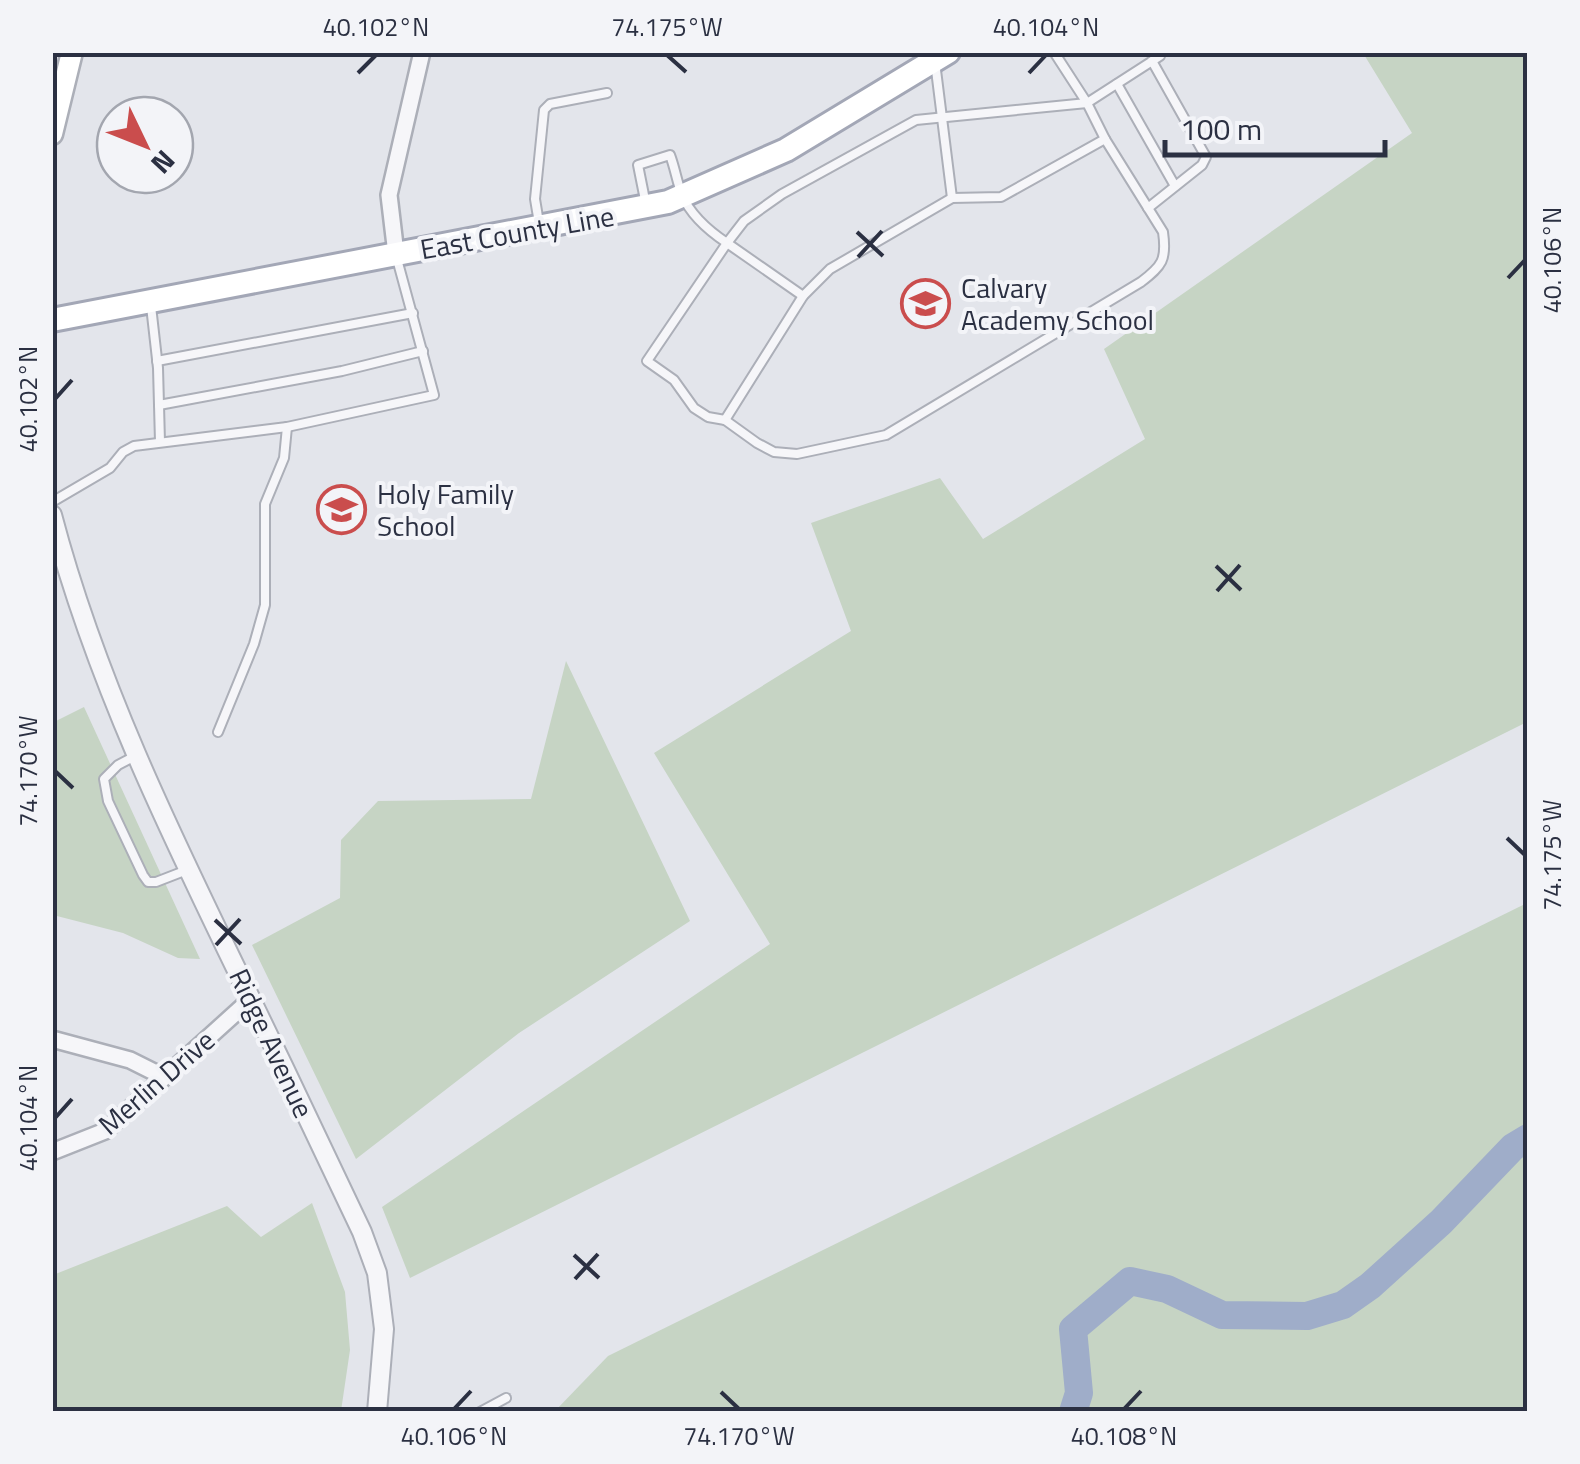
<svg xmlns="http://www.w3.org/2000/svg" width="1580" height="1464" font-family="'Titillium Web',sans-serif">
<rect width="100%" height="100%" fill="#e3e5eb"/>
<g fill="#c6d4c4">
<polygon points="1363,53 1527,53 1527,722 410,1278 382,1207 770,944 654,753 851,631 811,523 940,478 983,539 1145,439 1104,349 1412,133"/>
<polygon points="566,661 690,921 519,1033 356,1159 252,945 340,898 341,840 378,801 531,799"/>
<polygon points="84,707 200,959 178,958 123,933 53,915 52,723"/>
<polygon points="1527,903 1527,1411 555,1411 608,1356"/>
<polygon points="312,1203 345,1292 350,1350 341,1411 53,1411 53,1275 227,1206 261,1237"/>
</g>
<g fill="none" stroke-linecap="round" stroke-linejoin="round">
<polyline stroke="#9fadc9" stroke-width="28" points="1073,1412 1079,1393 1073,1329 1130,1281 1167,1289 1222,1315 1307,1316 1343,1305 1370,1286 1441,1222 1513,1147 1528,1138"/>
<defs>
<g id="service">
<polyline points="935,62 952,198 1001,197 1105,139 1087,103 1054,52"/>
<polyline points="1117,84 1175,186"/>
<polyline points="952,198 830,269 803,296 727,243 744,221 782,194 916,120 1087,103 1160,56 1158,52"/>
<path d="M646,205L638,165L670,155C675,168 677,182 682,195C691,216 709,231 727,243L647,361L674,380L694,408L708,417L725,420L757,443L774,452L797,454L886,435L1141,282C1162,266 1167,260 1163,232L1105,139"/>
<polyline points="1148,208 1202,165 1206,157 1152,61"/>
<polyline points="539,223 535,199 544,110 550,104 607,93"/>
<polyline points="151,306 158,368 160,442"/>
<polyline points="157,361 413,313"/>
<polyline points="159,405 342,371 423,351"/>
<polyline points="725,420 803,296"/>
<polyline points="52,502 110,468 123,452 134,446 287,427 434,395 397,259"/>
<polyline points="218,732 254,644 265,605 265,504 284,458 287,427"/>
<polyline points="137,755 118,765 104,779 108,801 143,875 148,882 156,882 187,870"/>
<polyline points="480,1412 506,1398"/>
</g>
<g id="minor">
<polyline points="396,254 389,195 422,52"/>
<polyline points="52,1039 130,1060 164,1077"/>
<polyline points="52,1152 105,1131 251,999"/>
</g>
<path id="tertiary" d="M52,515C95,679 170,833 244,985C284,1067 323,1150 362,1232L377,1273L384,1329L377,1412"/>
<polyline id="secondary" points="52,134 72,52"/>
<polyline id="primary" points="52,320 668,202 786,150 948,52"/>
</defs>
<use href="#service" stroke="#acafb8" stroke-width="12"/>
<use href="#minor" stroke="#acafb8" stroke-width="20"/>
<use href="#tertiary" stroke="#acafb8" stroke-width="22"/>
<use href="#secondary" stroke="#acafb8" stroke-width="25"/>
<use href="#primary" stroke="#a3a7b6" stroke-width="28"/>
<use href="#service" stroke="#f6f6f9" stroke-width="8"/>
<use href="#minor" stroke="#f6f6f9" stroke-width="15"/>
<use href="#tertiary" stroke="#f6f6f9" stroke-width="18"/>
<use href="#secondary" stroke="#fff" stroke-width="20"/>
<use href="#primary" stroke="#fff" stroke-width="22"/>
</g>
<path fill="none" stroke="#2b3042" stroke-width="4" d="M667,55L686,72M358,73L376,55M1029,73L1046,55M857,232L883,256M858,257L882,231M1508,278L1525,260M55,399L72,380M1216,566L1241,590M1217,591L1240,565M55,771L73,788M1507,838L1525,855M215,920L241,944M216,945L240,919M55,1118L72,1099M574,1255L599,1278M575,1279L598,1254M721,1392L739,1409M454,1409L471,1391M1124,1409L1141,1391"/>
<defs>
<symbol id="school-ring" viewBox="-11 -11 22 22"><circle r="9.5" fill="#f3f4f8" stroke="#ca4d4d" stroke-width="1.5"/><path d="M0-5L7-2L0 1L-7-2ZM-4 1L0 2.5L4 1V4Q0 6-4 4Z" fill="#ca4d4d"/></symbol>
</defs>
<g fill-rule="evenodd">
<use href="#school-ring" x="898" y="276" width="55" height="55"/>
<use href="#school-ring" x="314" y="482" width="55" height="55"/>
</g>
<g text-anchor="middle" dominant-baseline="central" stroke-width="8" stroke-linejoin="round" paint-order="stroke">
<g font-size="28" fill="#2b3042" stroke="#f3f4f8">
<text transform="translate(517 232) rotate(-10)">East County Line</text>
<text transform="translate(272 1043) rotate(65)">Ridge Avenue</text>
<text transform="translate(156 1082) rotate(-41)">Merlin Drive</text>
</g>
<g font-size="28" fill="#2b3042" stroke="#f3f4f8" text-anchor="start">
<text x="961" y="287">Calvary<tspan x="961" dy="32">Academy School</tspan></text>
<text x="377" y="493">Holy Family<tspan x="377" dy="32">School</tspan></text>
</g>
</g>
<rect width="1580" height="1464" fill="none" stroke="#f3f4f8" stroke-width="110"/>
<g transform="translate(145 145) rotate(133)"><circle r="48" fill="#f3f4f8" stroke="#a3a6af" stroke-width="2.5"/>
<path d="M0-8L18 38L0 25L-18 38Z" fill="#ca4d4d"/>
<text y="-15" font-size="28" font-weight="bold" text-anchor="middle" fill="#2b3042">N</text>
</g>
<path d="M1165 140v15h220v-15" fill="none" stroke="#2b3042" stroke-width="5"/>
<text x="1180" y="140" font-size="30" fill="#2b3042" stroke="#f3f4f8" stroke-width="8" paint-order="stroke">100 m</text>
<rect x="55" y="55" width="1470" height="1354" fill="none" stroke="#2b3042" stroke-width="4"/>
<g font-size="25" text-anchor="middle" fill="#2b3042">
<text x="376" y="36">40.102°N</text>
<text x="667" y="36">74.175°W</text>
<text x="1046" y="36">40.104°N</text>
<text transform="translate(1552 260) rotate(-90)" y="9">40.106°N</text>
<text transform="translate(28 399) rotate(-90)" y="9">40.102°N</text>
<text transform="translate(28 771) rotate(-90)" y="9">74.170°W</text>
<text transform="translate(1552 855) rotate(-90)" y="9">74.175°W</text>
<text transform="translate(28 1118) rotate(-90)" y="9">40.104°N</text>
<text x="454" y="1445">40.106°N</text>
<text x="739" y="1445">74.170°W</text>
<text x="1124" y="1445">40.108°N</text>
</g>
</svg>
